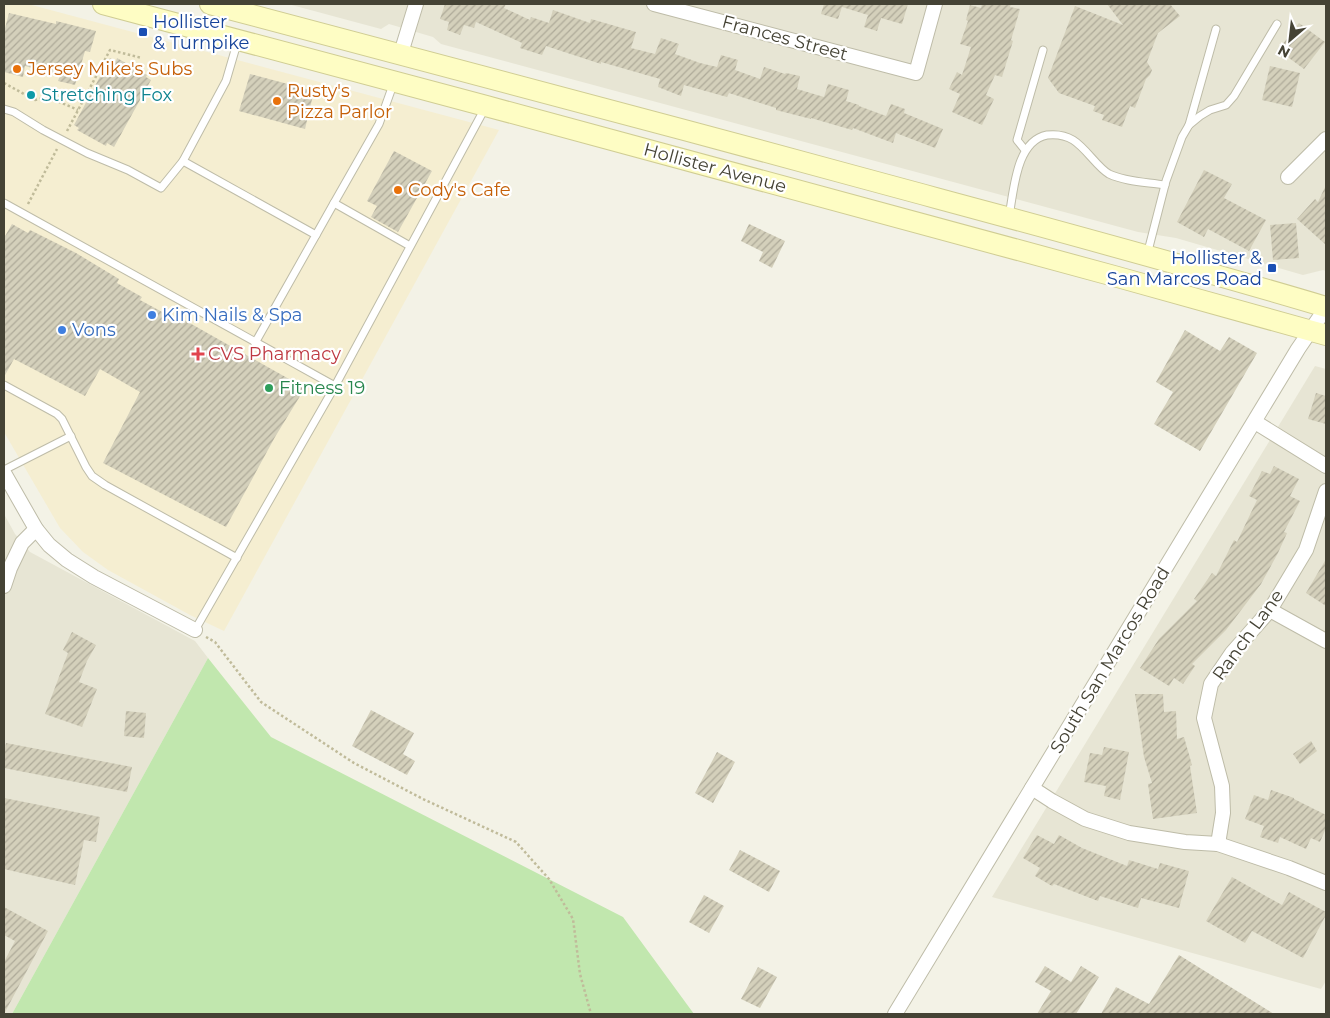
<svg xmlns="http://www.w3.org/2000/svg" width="1330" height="1018" font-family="Montserrat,sans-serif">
<defs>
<pattern id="building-hatch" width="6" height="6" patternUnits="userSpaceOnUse" patternTransform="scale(1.25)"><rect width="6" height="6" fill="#d4d0bb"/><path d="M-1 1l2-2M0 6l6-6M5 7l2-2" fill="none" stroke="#aeaa99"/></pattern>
</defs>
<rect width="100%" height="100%" fill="#f3f2e6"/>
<g fill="#e7e5d4">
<polygon points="288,4 1326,4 1326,271 1323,270 1303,275 1176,238 1138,232 994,193 441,44 433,37 389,24 381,29"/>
<polygon points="1315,366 1326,369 1326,981 1321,989 992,897"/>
<polygon points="4,514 15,534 30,552 195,641 208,658 12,1014 4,1014"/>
</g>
<polygon fill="#f5eed1" points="4,4 28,4 499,130 224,631 190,615 108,570 83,552 60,528 4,432"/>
<polygon fill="#c1e7ae" points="208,658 271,737 623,917 694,1014 12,1014"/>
<g fill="url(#building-hatch)">
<polygon points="445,4 506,4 504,8 530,20 531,17 549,23 553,10 590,23 591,19 636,32 631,48 655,54 661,38 679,44 675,54 700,63 717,67 721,55 738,60 735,70 760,79 764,67 785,74 786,73 800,76 797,89 824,97 828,84 849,90 846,101 859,105 859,106 886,116 891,104 905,109 904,113 943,129 935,148 896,133 893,143 853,128 852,130 811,118 811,119 776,110 776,108 729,93 727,97 684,85 681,96 658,87 660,79 601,62 601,64 546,46 542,55 520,48 522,43 476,22 474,28 464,25 460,35 447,30 449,22 440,19"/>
<polygon points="824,4 908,4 902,24 881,18 877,31 864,27 868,15 842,7 838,19 821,14"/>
<polygon points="982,4 1011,4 1010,7 1020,9 1011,40 1013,41 1002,77 995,75 986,95 994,99 982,125 952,112 960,94 949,89 957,72 962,75 971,47 960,44 968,21 966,20 970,5 981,8"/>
<polygon points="1107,4 1170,4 1180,16 1158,33 1147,62 1152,70 1150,75 1146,79 1135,108 1130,106 1122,127 1102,120 1104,115 1093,111 1095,106 1059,93 1048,78 1075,6 1123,25"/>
<polygon points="9,13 56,24 56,21 96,31 90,52 85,51 75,85 58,81 60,75 25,66 23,77 4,72 4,32"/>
<polygon points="1299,23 1325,42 1304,69 1278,50"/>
<polygon points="110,58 116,61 117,58 147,75 146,77 151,80 114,147 107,143 106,146 77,130 79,128 74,125"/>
<polygon points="1270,66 1300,73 1292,107 1262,100"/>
<polygon points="250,74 314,91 305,129 239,111"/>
<polygon points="394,151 432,171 398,232 371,217 377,206 367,201"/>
<polygon points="1204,170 1232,184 1224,198 1266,220 1249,251 1208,229 1204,237 1177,222"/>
<polygon points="1326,185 1326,245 1297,219 1315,199 1318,202"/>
<polygon points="1296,223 1299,258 1273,260 1270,225"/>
<polygon points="12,224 28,233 30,230 76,253 119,279 117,283 142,297 140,300 177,320 179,317 305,388 275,437 226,527 103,463 140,392 100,369 85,396 14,359 4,377 4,238"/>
<polygon points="749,224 785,241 772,268 759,261 763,252 741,241"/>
<polygon points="1185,330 1220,351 1229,337 1257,353 1200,451 1154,424 1173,392 1156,382"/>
<polygon points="1316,393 1326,396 1326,424 1308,419"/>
<polygon points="1274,466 1299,479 1290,496 1300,501 1284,532 1287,533 1278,553 1261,584 1226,630 1192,664 1195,666 1183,684 1174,678 1169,686 1140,668 1159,639 1197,601 1194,599 1212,573 1216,576 1234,540 1237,542 1257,500 1249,496 1262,471 1270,474"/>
<polygon points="1326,559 1326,606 1306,593"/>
<polygon points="72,632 96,645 87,661 79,682 97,689 82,727 45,714 68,653 63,650"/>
<polygon points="1135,694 1163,694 1164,712 1176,711 1177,739 1184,737 1192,765 1190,766 1197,813 1153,819 1148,784 1152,783 1144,757"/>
<polygon points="371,710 414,733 403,754 415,761 407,775 352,746"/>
<polygon points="126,711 146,713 144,738 124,736"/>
<polygon points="1311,741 1317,751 1300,764 1293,754"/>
<polygon points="6,743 132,767 127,792 4,768 4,754"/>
<polygon points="1104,747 1129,752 1120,800 1104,796 1106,786 1084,782 1090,753 1102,755"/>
<polygon points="717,752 735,762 713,803 695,793"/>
<polygon points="1271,790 1294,798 1294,799 1326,815 1326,828 1320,842 1311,838 1306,849 1280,837 1278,843 1260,837 1264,826 1245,819 1254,795 1268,800"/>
<polygon points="4,798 100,817 96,842 84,840 75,885 4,869"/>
<polygon points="1037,835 1054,844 1059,835 1082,848 1127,866 1129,860 1158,869 1160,863 1189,871 1179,908 1141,898 1138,908 1100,896 1098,901 1054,884 1052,886 1035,876 1040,868 1023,858"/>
<polygon points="740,850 780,871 769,892 729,870"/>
<polygon points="1232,877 1282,905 1289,892 1326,912 1326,915 1303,958 1252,931 1245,943 1206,921"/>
<polygon points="704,895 724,906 709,933 689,922"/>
<polygon points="4,907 48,931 4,1014 4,962 15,941 4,935"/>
<polygon points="1179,955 1274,1014 1101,1014 1116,987 1149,1004"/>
<polygon points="1045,966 1071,982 1081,966 1099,977 1076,1014 1037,1014 1051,991 1035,982"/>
<polygon points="758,967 777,977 760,1008 741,999"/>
</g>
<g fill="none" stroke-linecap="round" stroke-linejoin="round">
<defs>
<g id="lane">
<polyline points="238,40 226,81 183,161 316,235 255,343"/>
<polyline points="4,109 14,112 43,130 87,153 128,170 161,188 183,161"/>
<polyline points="1189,125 1216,29"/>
<polyline points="1025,150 1017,140 1043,50"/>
<polyline points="4,203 335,386"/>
<polyline points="334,203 379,124 394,82"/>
<path d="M1009,216C1014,190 1016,141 1047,135C1056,134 1065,135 1073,140C1086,148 1097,167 1109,174C1126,182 1147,182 1165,185"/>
<polyline points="316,235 334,203 410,246"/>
<polyline points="1147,255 1166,181 1182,137 1189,125 1200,116 1210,110 1226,105 1234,96 1277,24"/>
<polyline points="4,385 57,414 62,419 86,467 92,476 105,485 237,558"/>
<polyline points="4,470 71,436"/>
<polyline points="195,630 335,386 485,108"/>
</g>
<g id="street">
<polyline points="654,4 916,73 935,4"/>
<polyline points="401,53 416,4"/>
<polyline points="1288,177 1326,139"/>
<polyline points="1255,422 1326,466"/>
<polyline points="4,473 36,529 49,545 67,560 94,577 195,630"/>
<polyline points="4,586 10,568 22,543 36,529"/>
<polyline points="1270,610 1326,641"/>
<polyline points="1032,788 1052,801 1085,819 1129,833 1185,842 1218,844 1289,868 1326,883"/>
<polyline points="1218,844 1223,813 1222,786 1204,718 1211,684 1232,653 1270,610 1306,550 1326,491"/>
<polyline points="895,1014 1298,349 1326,308"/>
</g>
<g id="secondary">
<polyline points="103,4 486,106 1114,276 1326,335"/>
<path d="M210,4C428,61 645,119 862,178C1017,220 1172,261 1326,307"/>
</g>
</defs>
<use href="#lane" stroke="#bebca8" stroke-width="9"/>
<use href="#street" stroke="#bebca8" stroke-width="16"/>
<use href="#secondary" stroke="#d0cd94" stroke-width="22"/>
<g stroke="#c0bb9a" stroke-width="2.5" stroke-dasharray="2.5 2.5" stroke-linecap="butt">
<polyline points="4,83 35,100 48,97 78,110"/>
<polyline points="67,131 110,50 142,58"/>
<polyline points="28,204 57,149"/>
<polyline points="206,637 215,642 261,702 354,763 423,799 516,842 549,879 573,919 580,974 591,1014"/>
</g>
<use href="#lane" stroke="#fff" stroke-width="7"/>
<use href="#street" stroke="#fff" stroke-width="14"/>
<use href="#secondary" stroke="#fefdc4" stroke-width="20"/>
</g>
<g fill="#1a4fb4" stroke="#fff" stroke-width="2">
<rect x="138" y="27" width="10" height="10" rx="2.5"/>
<rect x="1267" y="263" width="10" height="10" rx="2.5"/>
</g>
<g fill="#e8710a" stroke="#fff" stroke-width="2">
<circle cx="17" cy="69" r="5"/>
<circle cx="277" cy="101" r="5"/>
<circle cx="398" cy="190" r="5"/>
</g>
<circle fill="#0f9aa8" stroke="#fff" stroke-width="2" cx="31" cy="95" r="5"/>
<g fill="#3f7fe0" stroke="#fff" stroke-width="2">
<circle cx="152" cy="315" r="5"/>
<circle cx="62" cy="330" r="5"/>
</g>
<path fill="#e0444e" stroke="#fff" stroke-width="2" d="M195.5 346.5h5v5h5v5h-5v5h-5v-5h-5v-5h5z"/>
<circle fill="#2e9e5b" stroke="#fff" stroke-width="2" cx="269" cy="388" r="5"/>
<g text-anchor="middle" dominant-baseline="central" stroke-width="4.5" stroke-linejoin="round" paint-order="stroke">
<g font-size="18" fill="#164399" stroke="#fff" text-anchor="start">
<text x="153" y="22">Hollister<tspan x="153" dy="21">&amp; Turnpike</tspan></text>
<text x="1262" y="258" text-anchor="end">Hollister &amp;<tspan x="1262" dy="21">San Marcos Road</tspan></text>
</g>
<g font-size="18" fill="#454335" stroke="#fff">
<text transform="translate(785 38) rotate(15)">Frances Street</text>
<text transform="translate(715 168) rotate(15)">Hollister Avenue</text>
<text transform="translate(1248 635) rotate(-54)">Ranch Lane</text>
<text transform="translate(1110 660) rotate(-59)">South San Marcos Road</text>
</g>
<g font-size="18" fill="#c56008" stroke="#fff" text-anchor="start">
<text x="27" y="69">Jersey Mike's Subs</text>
<text x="287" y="91">Rusty's<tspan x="287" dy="21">Pizza Parlor</tspan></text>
<text x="408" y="190">Cody's Cafe</text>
</g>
<g font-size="18" fill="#0d838f" stroke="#fff" text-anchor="start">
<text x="41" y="95">Stretching Fox</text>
</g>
<g font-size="18" fill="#366cbe" stroke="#fff" text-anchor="start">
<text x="162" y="315">Kim Nails &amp; Spa</text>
<text x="72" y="330">Vons</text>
</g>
<g font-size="18" fill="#be3a42" stroke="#fff" text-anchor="start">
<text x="208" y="354">CVS Pharmacy</text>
</g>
<g font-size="18" fill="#27864d" stroke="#fff" text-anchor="start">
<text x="279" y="388">Fitness 19</text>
</g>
</g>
<rect width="1330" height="1018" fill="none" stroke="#454335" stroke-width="10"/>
<g transform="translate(1290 40) rotate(208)" stroke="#ffffff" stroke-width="4" paint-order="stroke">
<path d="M0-4L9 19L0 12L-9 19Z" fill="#454335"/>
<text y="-8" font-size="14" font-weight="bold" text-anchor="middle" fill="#454335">N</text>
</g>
</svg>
